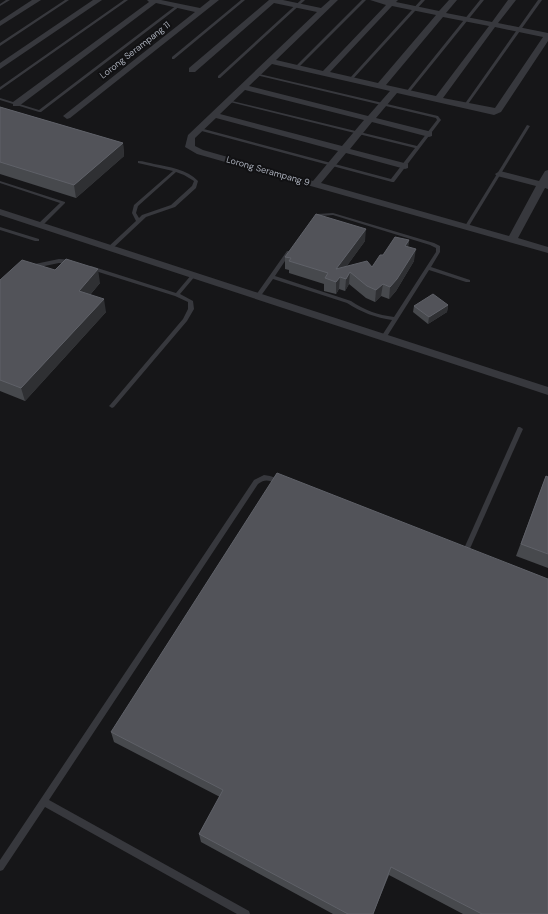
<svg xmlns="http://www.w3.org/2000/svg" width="548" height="914" font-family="'DM Sans',sans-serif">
<rect width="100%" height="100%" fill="#161618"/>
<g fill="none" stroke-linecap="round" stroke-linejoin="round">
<g fill="#37383d" fill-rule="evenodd">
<polygon points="6,0 10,0 0,6 0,4"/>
<polygon points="65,0 69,0 0,46 0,43"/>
<polygon points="124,0 128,0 0,90 0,87"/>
<polygon points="241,0 245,0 174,59 172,59 172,57"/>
<polygon points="301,0 305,0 220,78 218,78 218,76"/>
<polygon points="362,0 366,0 298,68 296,68 296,66"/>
<polygon points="421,0 425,0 352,80 350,80 350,78"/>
<polygon points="480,0 484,0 408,94 406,94 406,92"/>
<polygon points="538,0 542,0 466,107 464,107 464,105"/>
<polygon points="177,5 180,6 41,112 39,112 0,100 0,98 39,110"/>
<polygon points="255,73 438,116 441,120 394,182 392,182 198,130 198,128 200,128 391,179 415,148 226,101 228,100 417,146 437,120 436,118 256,75 255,75"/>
<polygon points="527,125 530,126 469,226 467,227 465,227 465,226"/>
<path d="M138,161C144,161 149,163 154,164C169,167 187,169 198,181L196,188L175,207L146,217L112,249H108V247L136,221L132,213L134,205L173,171L138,163ZM176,172L184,175L194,181L192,186L171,205L142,215L139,218L136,213L138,206Z"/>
<polygon points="0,181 65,202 65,203 42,226 38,226 38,224 60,203 0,183"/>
<path d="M333,213L434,243L440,246V252L431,267L470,280V282H466L429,270L386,338L384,339L381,337L392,320C376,318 361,312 347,303L273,279L260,297H256V295L287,251H289L291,252L275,276L351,301C364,310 378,315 394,317L436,252V248L430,245L333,215L320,216L316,222H314L312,221L317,214Z"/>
<polygon points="0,227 39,239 39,241 35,241 0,230"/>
<polygon points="59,259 71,260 73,262 71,264 59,263 30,269 28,267 30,265"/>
<polygon points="91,266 176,293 192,274 196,274 196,275 180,294 193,301 194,309 187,321 114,407 112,408 109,406 110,405 183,319 188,309 188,302 175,296 89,269 89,268"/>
<polygon points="518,427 520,427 523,429 468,553 467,555 465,556 463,555 462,553"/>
<path d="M264,475L270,476L282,480L283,482L282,484C272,484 268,476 258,484L49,800L249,911L250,914H237L45,807L3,870L0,871V860L254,480Z"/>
</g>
<g fill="#37383d" fill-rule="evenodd">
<polygon points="32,0 41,0 0,26 0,21"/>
<polygon points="93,0 102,0 0,69 0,63"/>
<polygon points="147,0 161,0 200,8 210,0 219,0 70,118 67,119 63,116 195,12 156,3 19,106 13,106 13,102 149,2"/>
<path d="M269,0H283L321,8L330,0H338L276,60L323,71L386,5L370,0H398L396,2L439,11L449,0H457L446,13L492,22L508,0H516L498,23L548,33V41L501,112L494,115L397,93L376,118L432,132V136L429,137L372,122L350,149L408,164V168L405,169L346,153L321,183L509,236L536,186L497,176L495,174L500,171L539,181L545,171L548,170V189L545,188L518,238L548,247V253L197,154L185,147L188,135L317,12L274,3L195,72H189V68ZM392,6L436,15L378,83L330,72ZM443,17L489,26L436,96L386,85ZM495,27L543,37L495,108L443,98ZM272,64L390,91L368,116L249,86ZM245,90L364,120L342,146L220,114ZM216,118L338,151L313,181L203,150L195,146V138Z"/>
<polygon points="0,209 548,387 548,395 0,215"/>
</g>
</g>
<g fill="#47494d">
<polygon points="0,107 123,143 124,156 76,198 0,174"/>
<polygon points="409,240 408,247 414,261 396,291 389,299 381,296 375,302 366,298 349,284 345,291 339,289 336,294 324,291 324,284 289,273 289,270 285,269 285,257 365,241 346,267 372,267 383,255"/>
<polygon points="55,270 100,283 90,295 106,312 25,401 0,391 0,280"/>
<polygon points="448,305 447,312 428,324 413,312 414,306"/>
<polygon points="546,476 548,477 548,568 516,556"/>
<polygon points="111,732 548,914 463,914 389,875 373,914 333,914 201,842 199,834 220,797 114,742"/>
</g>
<g fill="#2f3033">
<polygon points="123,143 124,156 76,198 74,185"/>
<polygon points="366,229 365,241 335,282 336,269"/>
<polygon points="409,240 407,252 405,246"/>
<polygon points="416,249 414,261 396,291 389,299 390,287"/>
<polygon points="98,269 100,283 82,304 79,291"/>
<polygon points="350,272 349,284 345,291 346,279"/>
<polygon points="340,277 339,289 336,294 336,282"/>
<polygon points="383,284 381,296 375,302 376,290"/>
<polygon points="104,299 106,312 25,401 21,388"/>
<polygon points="448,305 447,312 428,324 429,317"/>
</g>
<g fill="#525359" stroke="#5f6168">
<polygon points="0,107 123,143 74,185 0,162"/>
<polygon points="316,214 366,229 336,269 367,261 372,267 380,255 383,255 395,237 409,240 405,246 416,249 397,279 390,287 383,284 376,290 367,286 350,272 346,279 340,277 336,282 325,278 328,273 289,261 291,258 285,257"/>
<polygon points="66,259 98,269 79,291 104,299 21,388 0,380 0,280 22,260 55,270"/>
<polygon points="433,294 448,305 429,317 414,306"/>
<polygon points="277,473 548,579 548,914 482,914 391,867 373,914 348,914 199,834 223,790 111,732"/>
<polygon points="546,476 548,477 548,554 521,544"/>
</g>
<g text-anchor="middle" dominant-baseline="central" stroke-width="4" stroke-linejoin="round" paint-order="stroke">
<g font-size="9" fill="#a8adb8" stroke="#111113">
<text transform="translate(135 50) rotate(-38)">Lorong Serampang 11</text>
<text transform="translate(268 171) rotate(16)">Lorong Serampang 9</text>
</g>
</g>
</svg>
